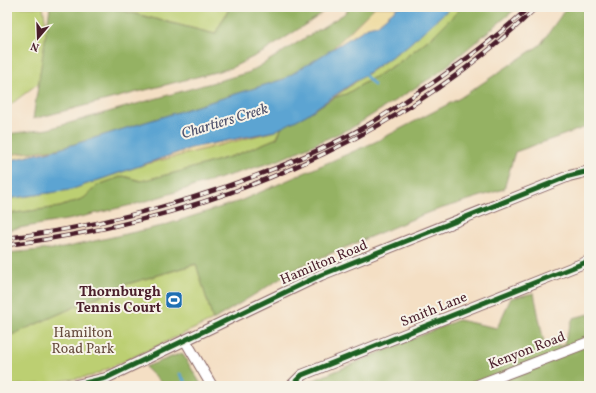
<svg xmlns="http://www.w3.org/2000/svg" width="596" height="393" font-family="Vollkorn,serif">
<rect width="100%" height="100%" fill="#f7f3e8"/>
<filter id="ink" filterUnits="userSpaceOnUse"><feTurbulence type="fractalNoise" baseFrequency=".025" numOctaves="2"/><feDisplacementMap in="SourceGraphic" scale="8" xChannelSelector="R" yChannelSelector="G"/><feConvolveMatrix kernelMatrix="1 2 1 2 8 2 1 2 1" color-interpolation-filters="sRGB"/></filter>
<filter id="wash" filterUnits="userSpaceOnUse"><feTurbulence type="fractalNoise" baseFrequency=".012" numOctaves="4" result="noise"/><feDisplacementMap in="SourceGraphic" scale="16" xChannelSelector="R" yChannelSelector="G"/><feGaussianBlur stdDeviation="0.9" result="paint"/><feColorMatrix in="noise" values="0 0 0 0 0 0 0 0 0 0 0 0 0 0 0 0 0 1.4 0 .05"/><feComposite in="paint" operator="in"/></filter>
<g filter="url(#wash)">
<rect width="100%" height="100%" fill="#f4dfc4"/>
<g fill="#bccf72" stroke="#83774e">
<polygon points="7,7 43,7 54,71 10,105 7,106"/>
<polygon points="108,7 230,7 215,34"/>
<polygon points="451,7 462,7 433,36 398,63 346,94 333,98 407,46"/>
<polygon points="282,127 277,138 236,155 182,171 141,181 123,176 98,185 84,198 60,207 7,214 7,199 70,190 146,164 275,131"/>
<polygon points="197,264 213,320 92,376 42,384 7,386 7,337 124,285"/>
</g>
<g fill="#95b264" stroke="#706848">
<polygon points="50,7 108,7 215,34 230,7 328,7 317,17 265,51 231,68 33,119"/>
<polygon points="350,7 375,7 330,51 284,79 59,149 7,155 7,134 48,129 250,72 344,14"/>
<polygon points="462,7 518,7 437,74 353,127 279,160 140,203 72,219 7,230 7,214 60,207 84,198 98,185 123,176 141,181 182,171 236,155 277,138 282,127 306,115 333,98 346,94 398,63 433,36"/>
<polygon points="567,7 589,7 589,126 515,152 504,189 427,213 301,266 213,320 196,264 124,285 7,337 7,253 63,248 162,226 240,201 375,142 460,98 540,45"/>
<polygon points="534,293 545,348 564,345 565,340 573,318 589,314 589,386 304,386 307,383 458,320 497,328 511,298"/>
<polygon points="182,353 202,386 165,386 145,367"/>
</g>
<g fill="#eeda9e" stroke="#9c7c64">
<polygon points="375,7 398,7 377,25 368,27 330,51"/>
<polygon points="275,131 146,164 191,148"/>
<polygon points="59,149 7,161 7,155"/>
</g>
<polygon fill="#5ba4d2" stroke="#52627e" points="398,7 451,7 407,46 306,115 275,131 191,148 70,190 7,199 7,161 59,149 284,79 368,27 377,25"/>
<g fill="none" stroke-linecap="round" stroke-linejoin="round">
<g stroke="#5ba4d2" stroke-width="3">
<polyline points="364,74 374,85"/>
<polyline points="180,374 188,386"/>
</g>
</g>
</g>
<g filter="url(#ink)">
<g fill="none" stroke-linecap="round" stroke-linejoin="round">
<defs>
<g id="street">
<polyline points="185,340 212,386"/>
<polyline points="72,386 106,378 321,275 569,176 589,171"/>
<polyline points="291,386 302,375 589,261"/>
<polyline points="475,386 589,342"/>
</g>
</defs>
<use href="#street" stroke="#866261" stroke-width="12"/>
<use href="#street" stroke="#fff" stroke-width="10"/>
<defs>
<g id="rail">
<path d="M7,238C92,228 175,206 255,176C295,161 334,145 371,123C392,110 413,96 434,82C467,59 500,35 529,7"/>
<path d="M7,245C202,220 395,145 537,7"/>
</g>
</defs>
<use href="#rail" stroke="#4a1f2b" stroke-width="4.5"/>
<use href="#rail" stroke="#f7f3e8" stroke-width="3" stroke-dasharray="9" stroke-linecap="butt"/>
<defs>
<g id="cycleway">
<polyline points="72,386 106,378 321,275 569,176 589,171"/>
<polyline points="291,386 302,375 589,261"/>
</g>
</defs>
<use href="#cycleway" stroke="#f7f3e8" stroke-width="8"/>
<use href="#cycleway" stroke="#1b5e20" stroke-width="5"/>
</g>
</g>
<defs>
<symbol id="stadium-square" viewBox="-11 -11 22 22"><rect x="-9" y="-9" width="18" height="18" rx="4" fill="#1f6fb2" stroke="#f7f3e8"/><path d="M0-5a6.5 5 0 1 0 0 10a6.5 5 0 1 0 0-10ZM-3.5-1.8h7v3.6h-7Z" fill="#fff"/></symbol>
</defs>
<g fill-rule="evenodd">
<use href="#stadium-square" x="164" y="290" width="20" height="20"/>
</g>
<g text-anchor="middle" dominant-baseline="central" stroke-width="4" stroke-linejoin="round" paint-order="stroke">
<g font-size="14" fill="#4a1f2b" stroke="#f7f3e8">
<text transform="translate(324 263) rotate(-23)">Hamilton Road</text>
<text transform="translate(434 310) rotate(-22)">Smith Lane</text>
<text transform="translate(527 351) rotate(-21)">Kenyon Road</text>
</g>
<g font-size="14" font-weight="bold" fill="#4a1f2b" stroke="#f7f3e8" text-anchor="end">
<text x="161" y="292">Thornburgh<tspan x="161" dy="16">Tennis Court</tspan></text>
</g>
<g font-size="14" fill="#664b3d" stroke="#f7f3e8">
<text x="83" y="333">Hamilton<tspan x="83" dy="16">Road Park</tspan></text>
</g>
<g font-size="15" font-style="italic" fill="#51546e" stroke="#f7f3e8">
<text transform="translate(225 122) rotate(-17)">Chartiers Creek</text>
</g>
</g>
<rect width="596" height="393" fill="none" stroke="#f7f3e8" stroke-width="24"/>
<g transform="translate(38 38) rotate(199)" stroke="#f7f3e8" stroke-width="3" paint-order="stroke">
<path d="M0-3L7 15L0 10L-7 15Z" fill="#4a1f2b"/>
<text y="-6" font-size="11" font-weight="bold" text-anchor="middle" fill="#4a1f2b">N</text>
</g>
</svg>
